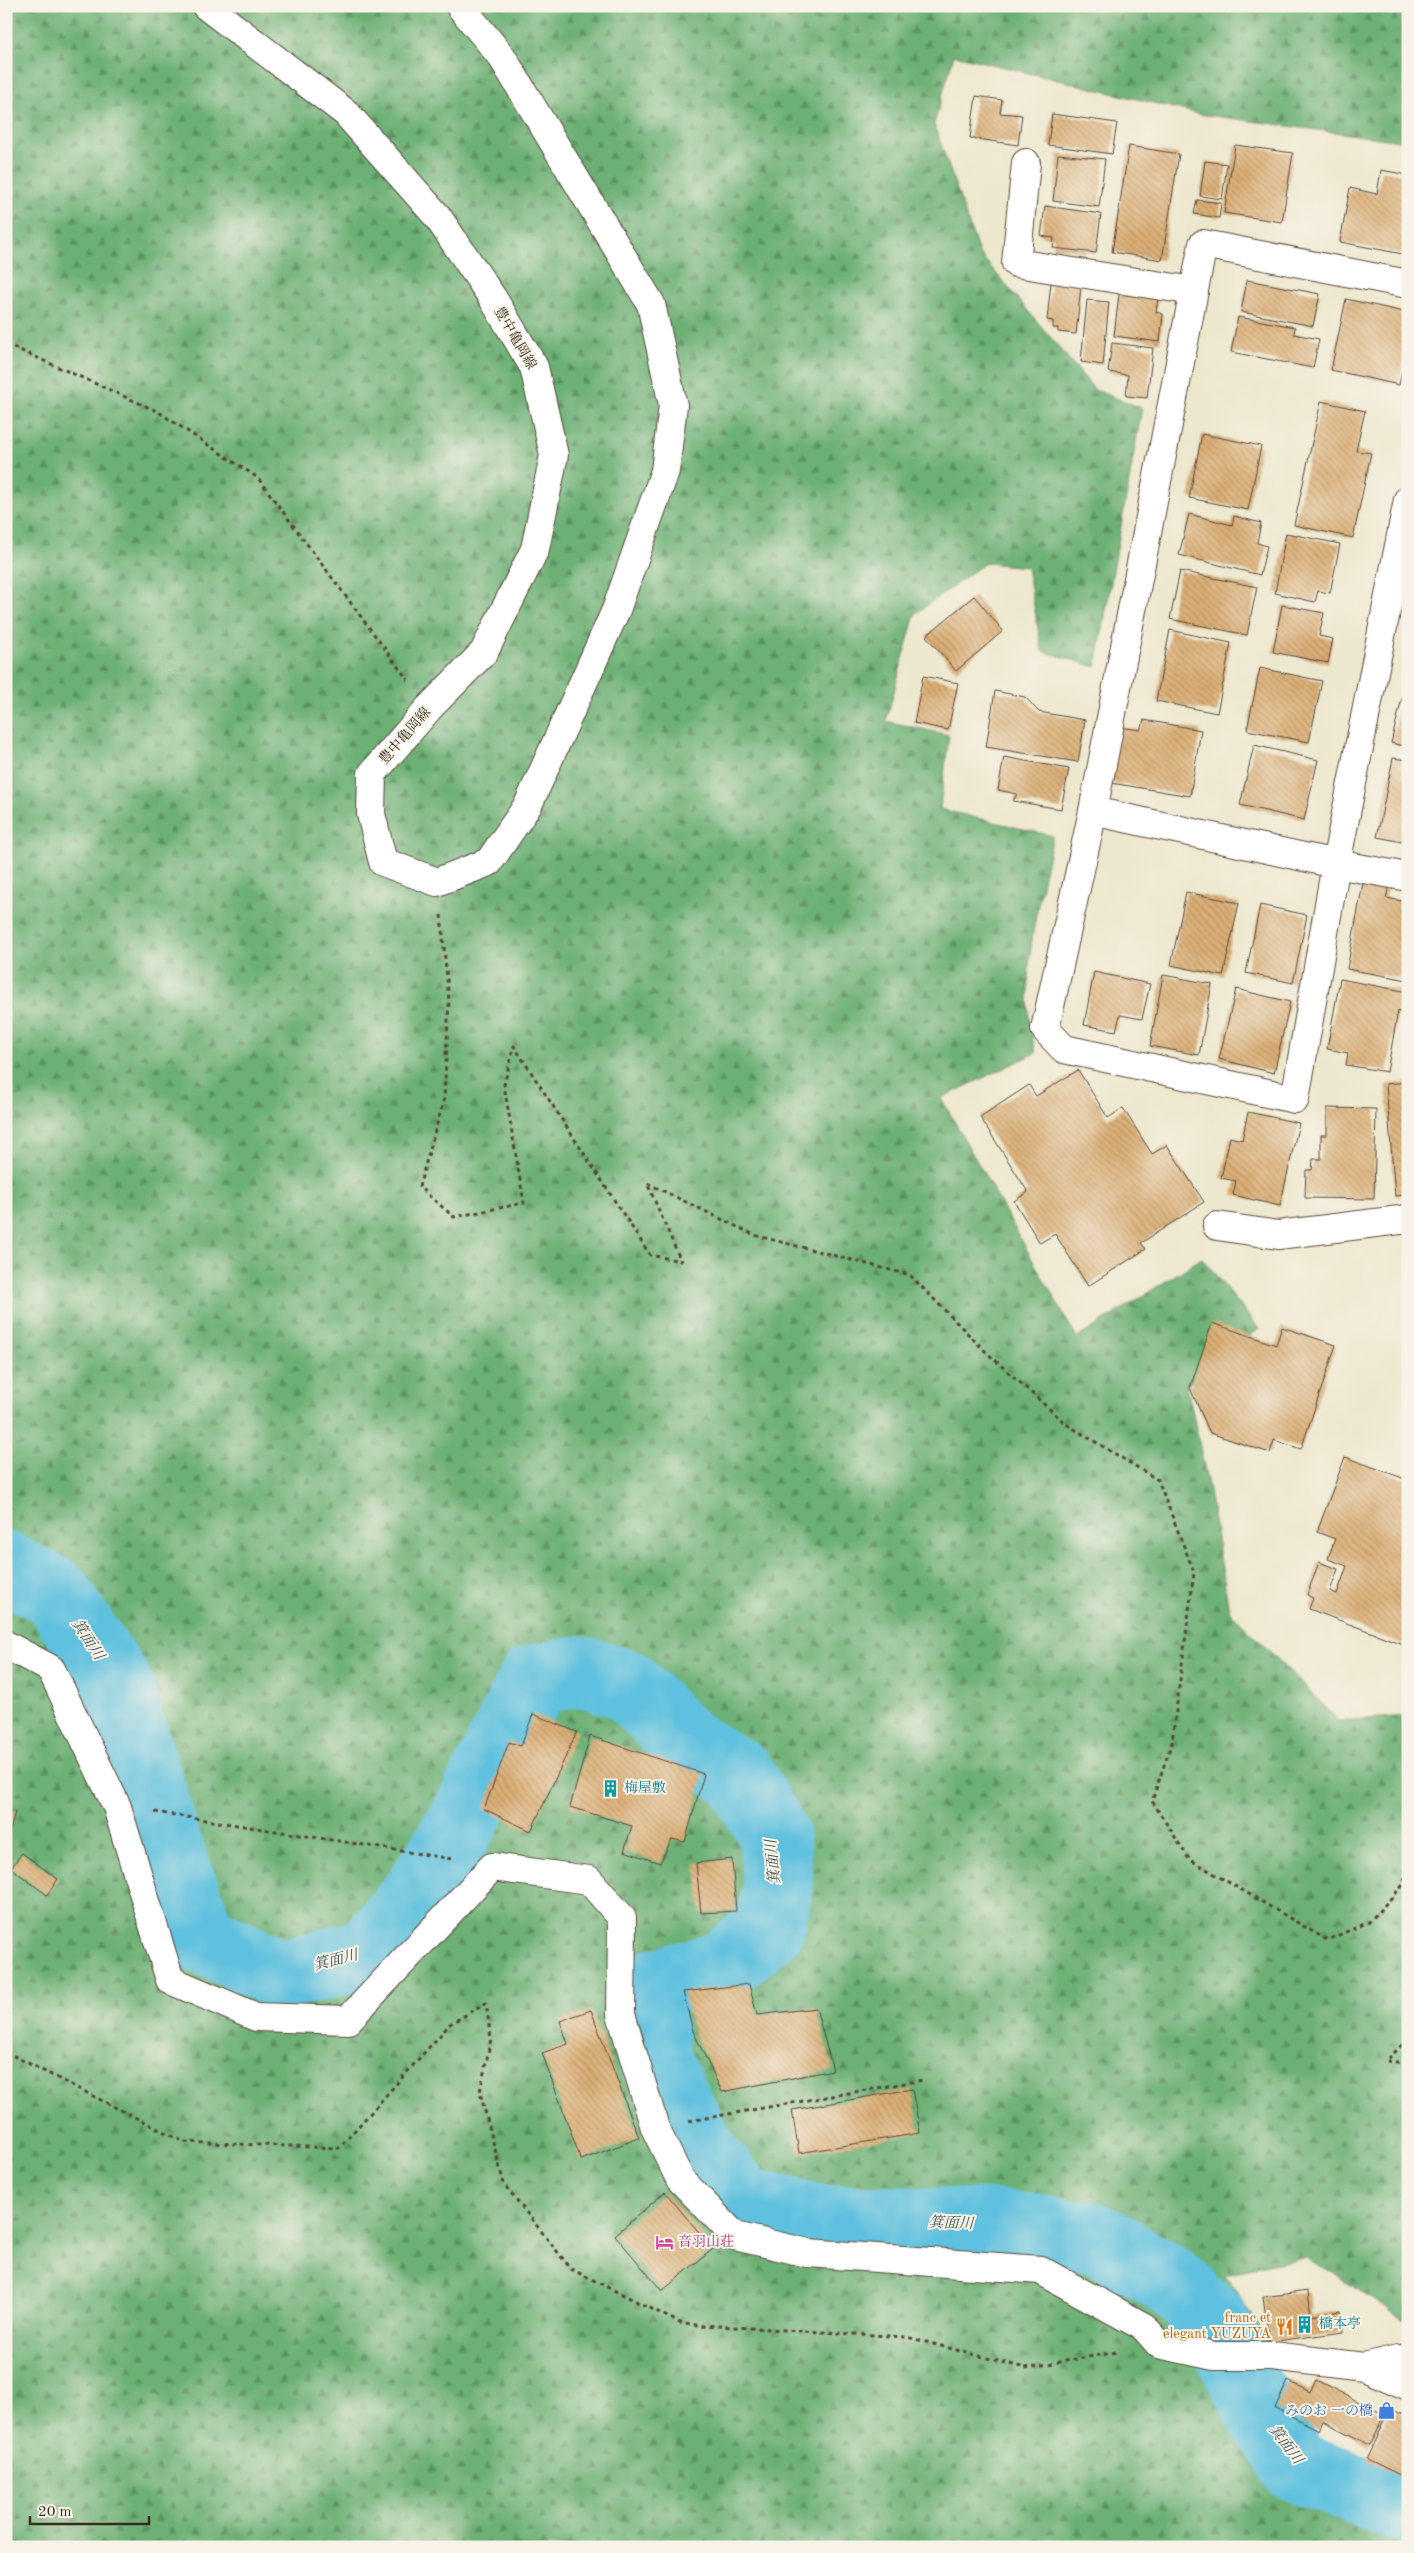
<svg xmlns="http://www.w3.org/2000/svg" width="1414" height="2553" font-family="'Old Standard TT','Noto Serif JP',serif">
<defs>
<pattern id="forest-firs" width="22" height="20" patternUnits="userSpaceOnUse" patternTransform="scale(1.25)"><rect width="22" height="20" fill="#6cb074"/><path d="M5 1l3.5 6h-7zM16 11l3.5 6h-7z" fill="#5a8f5f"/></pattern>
<pattern id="building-back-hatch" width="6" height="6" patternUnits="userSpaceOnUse" patternTransform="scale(1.25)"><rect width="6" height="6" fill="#dcb077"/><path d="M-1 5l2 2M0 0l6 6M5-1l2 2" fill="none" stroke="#b48f61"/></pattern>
</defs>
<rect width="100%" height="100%" fill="#f7f3e8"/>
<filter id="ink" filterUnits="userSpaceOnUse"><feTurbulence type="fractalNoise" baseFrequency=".02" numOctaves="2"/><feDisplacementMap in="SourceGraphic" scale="10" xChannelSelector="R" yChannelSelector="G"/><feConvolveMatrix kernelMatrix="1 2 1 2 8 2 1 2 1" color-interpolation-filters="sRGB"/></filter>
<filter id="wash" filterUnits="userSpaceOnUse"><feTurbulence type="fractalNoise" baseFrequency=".0096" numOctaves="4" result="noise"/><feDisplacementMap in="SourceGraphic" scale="20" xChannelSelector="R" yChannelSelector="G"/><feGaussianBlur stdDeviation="1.12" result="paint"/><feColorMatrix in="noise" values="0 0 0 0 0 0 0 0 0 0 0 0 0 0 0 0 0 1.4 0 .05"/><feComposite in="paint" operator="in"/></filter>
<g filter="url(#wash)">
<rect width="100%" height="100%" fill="#ede7cd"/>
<path fill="url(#forest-firs)" stroke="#546d49" d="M6,6H1408V142L1199,114L954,55L934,124L979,253L1095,390L1142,408L1096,667L1042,651L1027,567L985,563L915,614L886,721L949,735L940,809L1053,836C1038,905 1016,984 1036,1053L941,1098L1077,1338L1202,1258L1259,1329L1187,1385L1209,1490L1229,1610L1339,1721L1408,1716V2322L1307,2257L1225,2274L1272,2346L1214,2368L1228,2385L1250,2425L1289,2483L1408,2525V2547H6Z"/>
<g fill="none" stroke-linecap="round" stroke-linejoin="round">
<polyline stroke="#60c1de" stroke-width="71" points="6,1567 56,1593 117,1684 171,1857 202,1938 280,1975 367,1954 417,1894 466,1817 534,1680 580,1671 627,1685 687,1744 739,1775 774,1835 778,1885 769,1928 723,1966 645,1987 656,2060 700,2150 745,2203 820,2220 1000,2225 1097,2238 1172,2281 1214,2321 1260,2412 1297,2467 1408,2508"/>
</g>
<g id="blocks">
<g fill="url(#building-back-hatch)">
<polygon points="976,96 1002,100 1000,113 1022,115 1018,145 970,138"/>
<polygon points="1052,114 1117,123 1112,154 1048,145"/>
<polygon points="1235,145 1293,153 1282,222 1224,213"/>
<polygon points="1129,146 1179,154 1162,260 1112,252"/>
<polygon points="1058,154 1105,159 1099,207 1053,201"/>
<polygon points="1205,161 1227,164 1222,199 1200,196"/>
<polygon points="1381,170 1408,175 1408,255 1340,242 1350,188 1377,194"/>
<polygon points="1197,200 1221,203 1219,218 1194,214"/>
<polygon points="1045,206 1101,214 1096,253 1053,248 1054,238 1041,236"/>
<polygon points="1247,280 1320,294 1313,326 1241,312"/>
<polygon points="1051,283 1081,286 1076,334 1058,332 1058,328 1053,328 1053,321 1047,320"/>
<polygon points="1119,294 1158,298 1156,312 1163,314 1160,342 1114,336"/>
<polygon points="1346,299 1408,313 1408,344 1399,385 1331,370"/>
<polygon points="1087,300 1109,302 1103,365 1081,362"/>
<polygon points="1238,317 1295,327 1294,334 1319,339 1313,368 1231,352"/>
<polygon points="1112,343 1153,348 1147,398 1126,396 1128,375 1108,372"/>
<polygon points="1321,401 1365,411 1356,451 1371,453 1353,538 1294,525"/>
<polygon points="1202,434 1261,446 1248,510 1189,498"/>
<polygon points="1189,514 1232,525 1234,516 1261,523 1257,543 1267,546 1260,575 1179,555"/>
<polygon points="1286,533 1340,544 1330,593 1318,591 1315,602 1275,593"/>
<polygon points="1180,571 1257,587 1247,635 1170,619"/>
<polygon points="974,596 1003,631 956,671 926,636"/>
<polygon points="1282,605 1324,613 1319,636 1333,639 1328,663 1273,652"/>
<polygon points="1170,630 1231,643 1217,713 1156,701"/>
<polygon points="1260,668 1322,681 1309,742 1247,730"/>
<polygon points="923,676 958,683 948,730 914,723"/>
<polygon points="995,691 1025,697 1039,712 1085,720 1078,762 986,747"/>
<polygon points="1402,698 1408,700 1408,747 1391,743"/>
<polygon points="1144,720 1201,730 1190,796 1111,783 1120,727 1140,730"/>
<polygon points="1254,745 1318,760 1304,820 1240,805"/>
<polygon points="1004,757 1069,769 1061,809 1013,801 1017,794 998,790"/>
<polygon points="1393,758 1408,760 1408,843 1377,837"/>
<polygon points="1363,883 1389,887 1386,898 1408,902 1408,980 1347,969"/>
<polygon points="1186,892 1239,903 1223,976 1171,965"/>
<polygon points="1260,905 1307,915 1293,983 1246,973"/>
<polygon points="1094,972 1150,984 1142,1019 1120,1015 1116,1031 1084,1025"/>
<polygon points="1163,975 1212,984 1199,1055 1150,1046"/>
<polygon points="1340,979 1408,992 1408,1013 1398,1011 1387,1072 1346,1065 1348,1053 1327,1049"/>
<polygon points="1236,989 1290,1002 1274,1073 1219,1059"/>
<polygon points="1078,1070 1108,1118 1123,1108 1152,1154 1167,1145 1204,1202 1141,1243 1146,1249 1088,1286 1055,1234 1040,1243 1014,1201 1028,1192 980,1117 1029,1085 1036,1096"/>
<polygon points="1408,1082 1408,1195 1395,1196 1386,1084"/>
<polygon points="1327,1108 1376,1109 1374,1199 1305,1198 1306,1170 1312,1170 1313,1159 1321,1159 1321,1135 1327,1135"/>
<polygon points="1248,1112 1299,1123 1280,1206 1233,1195 1236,1181 1221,1178 1230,1137 1242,1140"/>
<polygon points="1212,1323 1276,1345 1282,1327 1336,1345 1301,1449 1274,1440 1270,1453 1210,1433 1190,1388"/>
<polygon points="1345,1457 1408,1480 1408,1514 1405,1521 1408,1522 1408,1646 1309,1609 1313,1598 1307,1595 1319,1562 1338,1569 1330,1591 1337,1594 1347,1566 1328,1559 1335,1539 1317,1532"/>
<polygon points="533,1714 577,1732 531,1831 484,1809 509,1742 521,1746"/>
<polygon points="590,1736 704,1774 685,1842 672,1839 660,1863 624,1851 632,1826 570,1807"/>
<polygon points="6,1810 15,1812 7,1842 6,1842"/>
<polygon points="22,1853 58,1879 47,1895 11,1868"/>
<polygon points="732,1859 736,1911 701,1913 696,1863"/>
<polygon points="749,1984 757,2015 816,2008 833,2070 722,2092 693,2031 683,1992"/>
<polygon points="591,2010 639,2138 581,2160 542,2053 568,2044 560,2021"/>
<polygon points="912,2089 920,2133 799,2153 792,2110"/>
<polygon points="665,2192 713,2249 662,2291 615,2235"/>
<polygon points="1308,2291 1311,2315 1341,2311 1343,2332 1269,2342 1263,2297"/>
<polygon points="1316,2380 1385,2415 1370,2445 1323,2421 1319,2430 1275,2408 1288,2381 1310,2392"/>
<polygon points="1390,2409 1408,2418 1408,2472 1406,2471 1404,2477 1367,2459"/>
</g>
</g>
</g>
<g filter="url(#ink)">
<use href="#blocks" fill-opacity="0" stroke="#564638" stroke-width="1"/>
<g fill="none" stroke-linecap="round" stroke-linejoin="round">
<defs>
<g id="street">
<polyline points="1026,163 1016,263 1194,291"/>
<polyline points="1408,284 1203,244 1093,811 1045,1029 1064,1049 1295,1099 1336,864 1408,500"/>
<polyline points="1093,811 1336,864 1408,877"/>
<polyline points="1217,1226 1278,1235 1408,1219"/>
<polyline points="6,1645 51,1669 117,1807 170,1980 256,2017 348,2020 492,1867 589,1880 622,1918 621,2014 655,2128 680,2179 735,2236 808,2253 1040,2270 1144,2327 1159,2344 1214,2356 1272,2356 1364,2367 1398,2359 1408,2360"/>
<polyline points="1364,2367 1408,2386"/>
</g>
<polyline id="primary" points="206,6 346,113 437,216 492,297 534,367 554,455 535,549 484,652 429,708 372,774 371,814 383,862 437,882 489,862 528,805 616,610 665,471 673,405 651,304 502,57 460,6"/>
</defs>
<use href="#street" stroke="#564638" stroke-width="30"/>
<use href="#primary" stroke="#564638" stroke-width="30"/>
<g stroke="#564638" stroke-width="3" stroke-dasharray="4 4" stroke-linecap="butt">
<polyline points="6,344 157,411 258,478 408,680"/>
<polyline points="441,915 449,1001 444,1099 419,1187 454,1217 524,1203 504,1085 514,1046 650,1255 681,1261 647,1183 754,1235 910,1275 985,1351 1066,1424 1158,1480 1194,1572 1172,1742 1152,1801 1189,1859 1327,1940 1369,1922 1404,1884 1408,1852"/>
<polyline points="155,1812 452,1859"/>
<polyline points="1408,2039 1386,2061 1408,2063"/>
<polyline points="6,2052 184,2142 339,2148 450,2024 486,2003 491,2039 480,2092 504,2184 571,2269 682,2324 907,2337 1025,2368 1117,2352"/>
<polyline points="689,2121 923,2080"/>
</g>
<use href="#street" stroke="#fff" stroke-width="28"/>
<use href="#primary" stroke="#fff" stroke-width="28"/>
</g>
</g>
<defs>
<symbol id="building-bare" viewBox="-9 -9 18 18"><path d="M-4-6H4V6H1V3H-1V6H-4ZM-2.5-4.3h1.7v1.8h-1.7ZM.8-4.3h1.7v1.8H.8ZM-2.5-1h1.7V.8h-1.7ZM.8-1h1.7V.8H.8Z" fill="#0f9aa8" stroke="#f7f3e8" stroke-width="2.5" paint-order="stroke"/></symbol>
<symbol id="hotel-bare" viewBox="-9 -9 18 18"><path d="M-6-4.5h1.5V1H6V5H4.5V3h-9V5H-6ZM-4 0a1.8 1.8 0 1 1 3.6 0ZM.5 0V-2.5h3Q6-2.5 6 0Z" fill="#d1479c" stroke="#f7f3e8" stroke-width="2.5" paint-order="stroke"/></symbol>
<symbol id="restaurant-bare" viewBox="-9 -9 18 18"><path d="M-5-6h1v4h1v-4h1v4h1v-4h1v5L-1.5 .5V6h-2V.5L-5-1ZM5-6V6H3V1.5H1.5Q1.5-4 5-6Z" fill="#e8710a" stroke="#f7f3e8" stroke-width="2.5" paint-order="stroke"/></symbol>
<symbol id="shop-bare" viewBox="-9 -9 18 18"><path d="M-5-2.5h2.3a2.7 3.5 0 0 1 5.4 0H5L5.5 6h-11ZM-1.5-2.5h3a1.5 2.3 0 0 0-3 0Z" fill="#3f7fe0" stroke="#f7f3e8" stroke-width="2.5" paint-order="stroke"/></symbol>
</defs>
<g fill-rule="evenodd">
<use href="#building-bare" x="598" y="1776" width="25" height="25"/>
<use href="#hotel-bare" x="652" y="2230" width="25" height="25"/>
<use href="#building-bare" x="1292" y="2312" width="25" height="25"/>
<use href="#restaurant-bare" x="1272" y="2314" width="25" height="25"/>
<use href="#shop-bare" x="1374" y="2398" width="25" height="25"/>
</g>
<g text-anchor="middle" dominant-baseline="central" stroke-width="4" stroke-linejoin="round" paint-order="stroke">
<g font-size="14" fill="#3b2a1e" stroke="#f7f3e8">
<text transform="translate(515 338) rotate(60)">豊中亀岡線</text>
<text transform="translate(405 736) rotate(-49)">豊中亀岡線</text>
</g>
<g font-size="14" fill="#0d838f" stroke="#f7f3e8" text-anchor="start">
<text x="624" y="1788">梅屋敷</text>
<text x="1319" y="2324">橋本亭</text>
</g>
<g font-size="14" fill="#b23c85" stroke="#f7f3e8" text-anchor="start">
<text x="678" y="2242">音羽山荘</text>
</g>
<g font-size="14" fill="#c56008" stroke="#f7f3e8" text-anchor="end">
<text x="1271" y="2318">franc et<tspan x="1271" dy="16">elegant YUZUYA</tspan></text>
</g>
<g font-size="14" fill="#366cbe" stroke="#f7f3e8" text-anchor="end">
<text x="1373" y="2411">みのお 一の橋</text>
</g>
<g font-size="15" font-style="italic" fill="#465758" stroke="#f7f3e8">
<text transform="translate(87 1640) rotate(57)">箕面川</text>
<text transform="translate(774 1862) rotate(-95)">箕面川</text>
<text transform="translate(336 1961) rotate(-14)">箕面川</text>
<text transform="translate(951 2224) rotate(2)">箕面川</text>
<text transform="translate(1285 2445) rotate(53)">箕面川</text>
</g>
</g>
<rect width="1414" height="2553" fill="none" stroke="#f7f3e8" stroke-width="25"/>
<path d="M30 2516v8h119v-8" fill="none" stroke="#3b2a1e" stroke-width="2.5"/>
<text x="38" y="2516" font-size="15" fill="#3b2a1e" stroke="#f7f3e8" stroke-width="4" paint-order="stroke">20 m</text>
</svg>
